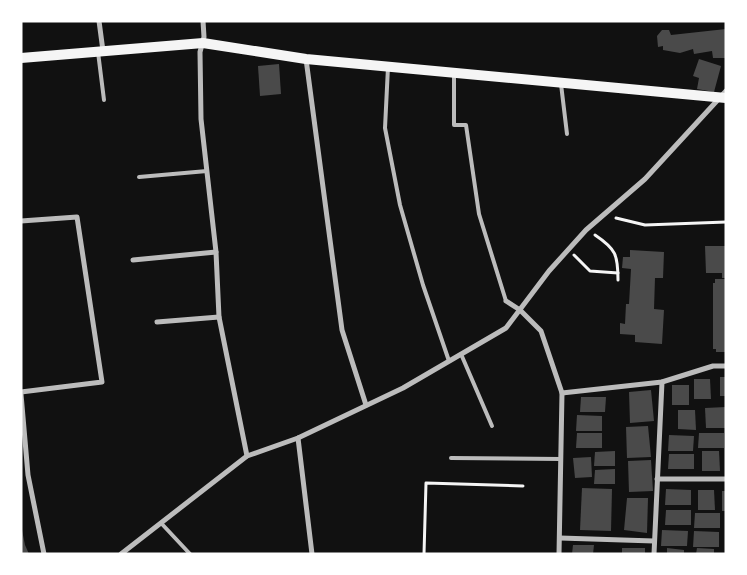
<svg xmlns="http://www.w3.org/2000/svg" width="747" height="575" font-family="'IBM Plex Serif',serif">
<rect width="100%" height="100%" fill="#111"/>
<g fill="#4a4a4a">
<polygon points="726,29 726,58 713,58 712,51 694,54 693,49 680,53 663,50 663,46 658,47 657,36 662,30 669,30 671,35"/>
<polygon points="699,59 721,66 714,92 697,89 699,78 693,76"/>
<polygon points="279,64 281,94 260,96 258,66"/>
<polygon points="705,246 726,246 726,278 722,278 722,273 706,273"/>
<polygon points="630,250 664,252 663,278 655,278 654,309 664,310 662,344 635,342 635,335 620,334 620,323 625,324 626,304 629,304 631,269 622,268 623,257 630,257"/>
<polygon points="715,279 726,279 726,352 716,352 716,349 713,349 713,283 715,283"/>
<rect x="720" y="377" width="6" height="19"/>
<polygon points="694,379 710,379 711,399 694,399"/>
<rect x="672" y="385" width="17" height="20"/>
<polygon points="651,390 654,421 630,423 629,392"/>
<polygon points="581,397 606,397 605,412 580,412"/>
<polygon points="726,407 726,428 706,428 705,408"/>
<polygon points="678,410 695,410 696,430 678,429"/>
<polygon points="577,415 602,416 602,431 576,431"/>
<polygon points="648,426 651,457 627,458 626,427"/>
<polygon points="577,433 602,433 602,448 576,448"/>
<polygon points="699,433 724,433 724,448 698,448"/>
<polygon points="669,435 694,436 693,451 668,451"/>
<polygon points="615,451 615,466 594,466 595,452"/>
<polygon points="702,451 719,451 720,471 702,471"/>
<polygon points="669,454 694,454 694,469 668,469"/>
<polygon points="591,457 592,477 575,478 573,458"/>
<polygon points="651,460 653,491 629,492 628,461"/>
<polygon points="615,469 615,484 594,484 595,470"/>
<polygon points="582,488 612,489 611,531 580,530"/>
<polygon points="666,489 691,490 691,505 665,505"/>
<polygon points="698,490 714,490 715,510 698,510"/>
<rect x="722" y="491" width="4" height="20"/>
<polygon points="627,498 648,498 647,533 624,530"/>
<polygon points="666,510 691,510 691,525 665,525"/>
<polygon points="695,513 720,513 720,528 694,528"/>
<polygon points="22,530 25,545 29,554 21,554"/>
<polygon points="662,530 688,531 687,546 661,546"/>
<polygon points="694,531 719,532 719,547 693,547"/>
<polygon points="573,545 594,545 593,554 572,554"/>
<rect x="622" y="548" width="23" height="6"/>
<polygon points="667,548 684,550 684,554 667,554"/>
<polygon points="697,548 714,549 714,554 696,554"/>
</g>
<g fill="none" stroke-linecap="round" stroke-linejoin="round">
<g stroke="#f5f5f5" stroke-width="3">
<polyline points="616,218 645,225 726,222"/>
<path d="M595,235C616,249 618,255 618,280"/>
<polyline points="574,255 590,271 618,273"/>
<polyline points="424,554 426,483 523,486"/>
</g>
<g stroke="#bcbcbc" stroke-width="4">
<polyline points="98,52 104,100"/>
<polyline points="388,67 385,128 400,205 423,285 449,361"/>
<polyline points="454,73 454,125 466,125 479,214 506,301"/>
<polyline points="561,84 567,134"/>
<polyline points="139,177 207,171"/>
<polyline points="461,354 492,426"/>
<polyline points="451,458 561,459"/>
<polyline points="161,523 190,554"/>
</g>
<g stroke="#bcbcbc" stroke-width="5">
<polyline points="99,21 103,51"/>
<polyline points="203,21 204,37 200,52 201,119 216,252 219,317 247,456"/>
<polyline points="306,59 342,330 366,405"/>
<polyline points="21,221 77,217 102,382 21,392"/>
<polyline points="133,260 216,252"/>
<polyline points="506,301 520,310 541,331 562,393 559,554"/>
<polyline points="157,322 219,317"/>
<polyline points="562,393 662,382 713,366 726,366"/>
<polyline points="21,394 28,475 44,554"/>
<polyline points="298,438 312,554"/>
<polyline points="657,479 726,479"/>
<polyline points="560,538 654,541"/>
<polyline points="121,554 247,456 298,438 403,388 506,328 549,271 586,230 645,179 726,91"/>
<polyline points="654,554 662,382"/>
</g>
<polyline stroke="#f5f5f5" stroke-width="10" points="21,58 203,43 306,59 726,98"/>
</g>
<rect width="747" height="575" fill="none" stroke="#ffffff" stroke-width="45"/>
</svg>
